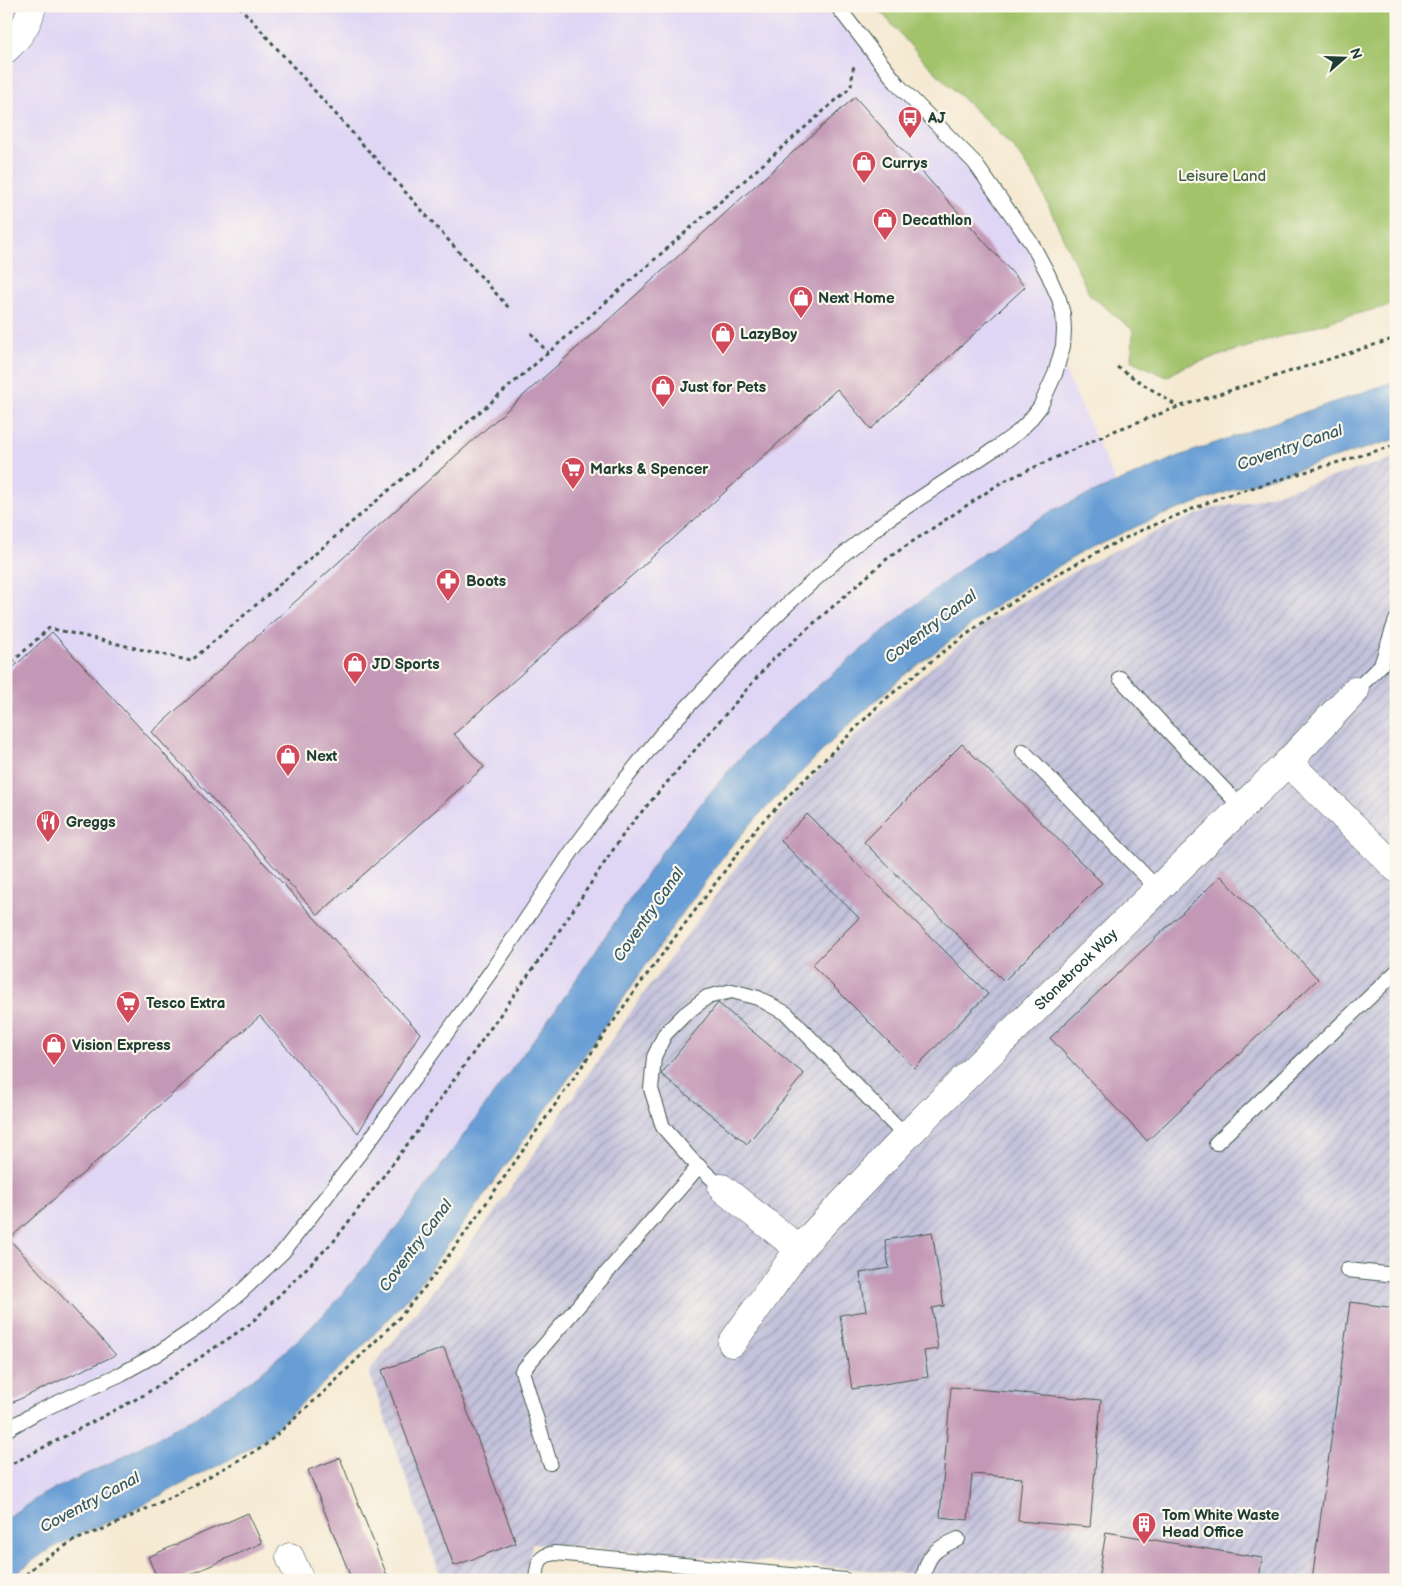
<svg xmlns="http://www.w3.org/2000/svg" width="1402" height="1586" font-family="'Balsamiq Sans',sans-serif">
<defs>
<pattern id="industrial-furrows" width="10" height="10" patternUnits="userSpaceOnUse" patternTransform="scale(1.25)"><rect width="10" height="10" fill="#c3c1db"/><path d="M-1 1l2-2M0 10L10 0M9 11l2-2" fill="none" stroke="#9e9eb2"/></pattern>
</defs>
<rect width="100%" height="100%" fill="#fbf7ec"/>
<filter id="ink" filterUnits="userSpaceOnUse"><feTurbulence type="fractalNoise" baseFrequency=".02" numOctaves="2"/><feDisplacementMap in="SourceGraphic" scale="10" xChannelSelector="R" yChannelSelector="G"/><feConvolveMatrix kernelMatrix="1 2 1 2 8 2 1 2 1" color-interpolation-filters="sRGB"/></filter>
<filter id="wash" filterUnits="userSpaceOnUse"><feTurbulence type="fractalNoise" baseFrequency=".0096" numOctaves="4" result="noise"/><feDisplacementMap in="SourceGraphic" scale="20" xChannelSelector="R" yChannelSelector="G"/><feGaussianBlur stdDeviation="1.12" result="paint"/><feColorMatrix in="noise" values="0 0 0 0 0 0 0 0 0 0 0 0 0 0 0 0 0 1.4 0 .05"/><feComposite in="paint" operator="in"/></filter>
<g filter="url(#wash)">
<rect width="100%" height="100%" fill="#f5e9d2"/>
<polygon fill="#dfd5f5" points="6,6 837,6 974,162 1059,299 1060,359 1127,508 794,740 383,1291 6,1550"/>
<polygon fill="url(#industrial-furrows)" points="1396,458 1396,1580 939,1580 939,1576 532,1543 527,1580 442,1580 369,1372 491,1217 635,1006 732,873 793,796 888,704 980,627 1080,568 1151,534 1213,508 1243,503"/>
<polygon fill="#a3c36b" stroke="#618050" points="876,6 1396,6 1396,304 1344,317 1183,367 1167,377 1132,361 1133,330 1089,294 1038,183 1014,148 924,61"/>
<polygon fill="#679ed5" stroke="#436e84" points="1396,381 1396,439 1243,486 1160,516 1091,547 1047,573 996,606 903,676 841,732 757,817 727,851 657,949 571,1075 418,1286 365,1344 264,1439 240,1454 111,1521 75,1536 45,1552 23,1568 11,1580 6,1580 6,1518 44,1494 116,1460 203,1413 258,1375 299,1339 334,1304 390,1236 561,1002 664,849 713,789 749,748 793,707 909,610 977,557 1053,510 1174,458 1249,431"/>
<g id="blocks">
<g fill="#c397b6">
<polygon points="855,97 1025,287 871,429 837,389 703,512 454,734 484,767 318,915 152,732 442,468 624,306 746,194"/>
<polygon points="52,632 420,1033 358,1133 260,1016 9,1239 116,1355 11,1403 6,1398 6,674"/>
<polygon points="962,744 1102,883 1004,981 864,842"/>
<polygon points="807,814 988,994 915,1068 812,965 859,918 781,841"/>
<polygon points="1221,876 1318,979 1147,1141 1050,1038"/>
<polygon points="718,1003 804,1074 747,1144 661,1074"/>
<polygon points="932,1232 944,1306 932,1308 938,1349 924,1351 928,1377 852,1389 840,1315 866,1311 860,1273 889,1268 885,1240"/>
<polygon points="1350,1302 1396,1308 1396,1580 1312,1580"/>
<polygon points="444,1348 516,1543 454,1566 382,1370"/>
<polygon points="951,1387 1101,1400 1090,1527 1018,1521 1022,1478 972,1474 968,1520 940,1517"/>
<polygon points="340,1458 358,1503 389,1580 352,1580 308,1470"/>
<polygon points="248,1513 262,1543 178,1580 158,1580 148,1557"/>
<polygon points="1106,1532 1262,1558 1259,1580 1098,1580"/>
</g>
</g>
</g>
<g filter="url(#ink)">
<use href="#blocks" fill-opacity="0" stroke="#3f574c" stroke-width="1"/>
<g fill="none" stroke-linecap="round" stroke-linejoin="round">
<defs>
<g id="lane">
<polyline points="1120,678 1173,736 1242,808"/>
<polyline points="1355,691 1381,665 1396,620"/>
<polyline points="1023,751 1158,889"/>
<polyline points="1216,1143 1396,972"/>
<polyline points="722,1188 691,1159 663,1127 651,1089 654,1057 665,1034 685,1014 707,997 732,991 758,998 787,1014 906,1137"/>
<polyline points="1347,1270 1396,1275"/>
<polyline points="6,1430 37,1412 121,1374 155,1355 203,1323 241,1292 283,1252 367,1144 492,970 572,851 624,781 660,736 743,648 790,602 840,557 888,519 999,446 1018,432 1029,421 1040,407 1055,374 1063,346 1064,330 1063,314 1059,299 1048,274 1032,244 974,162 899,86 837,6"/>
<polyline points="550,1463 522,1371 699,1166"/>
<path d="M536,1580C538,1564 537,1556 555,1553L845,1580"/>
<path d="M923,1580C927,1554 935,1549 958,1539"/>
</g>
<g id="street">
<path d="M6,49C19,37 29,23 32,6"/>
<polyline points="1288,762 1396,868"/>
<polyline points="722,1188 799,1249"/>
<path id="s1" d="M732,1343L799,1249L833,1213L930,1112L1288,762L1355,691"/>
<polyline points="290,1557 300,1580"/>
</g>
</defs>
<use href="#lane" stroke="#3f574c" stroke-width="16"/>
<use href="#street" stroke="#3f574c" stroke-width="29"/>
<g stroke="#3f574c" stroke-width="3" stroke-dasharray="4 4" stroke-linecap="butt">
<polyline points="239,6 509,308"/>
<polyline points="531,333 548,353"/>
<polyline points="1117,367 1177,406"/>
<polyline points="6,668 49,628 191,661 548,353 851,87 854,63"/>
<polyline points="6,1467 144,1395 250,1324 334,1241 419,1129 549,946 627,829 772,660 888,558 1002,482 1114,431 1178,407 1396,338"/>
<polyline points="20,1580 38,1563 73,1541 111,1526 177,1494 263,1447 326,1390 399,1318 428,1283 461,1239 634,992 759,825 882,702 939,655 1001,609 1054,576 1103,549 1142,530 1221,497 1396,445"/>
</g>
<use href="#lane" stroke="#fff" stroke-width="14"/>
<use href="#street" stroke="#fff" stroke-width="28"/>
</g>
</g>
<defs>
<symbol id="bus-pin" viewBox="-11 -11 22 30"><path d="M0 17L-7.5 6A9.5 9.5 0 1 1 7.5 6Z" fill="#d1495b" stroke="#fbf7ec"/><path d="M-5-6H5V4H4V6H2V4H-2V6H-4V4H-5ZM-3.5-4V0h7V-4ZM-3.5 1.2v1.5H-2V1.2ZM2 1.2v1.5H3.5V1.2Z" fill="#fff"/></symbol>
<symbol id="shop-pin" viewBox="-11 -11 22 30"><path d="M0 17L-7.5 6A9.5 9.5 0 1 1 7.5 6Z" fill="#d1495b" stroke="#fbf7ec"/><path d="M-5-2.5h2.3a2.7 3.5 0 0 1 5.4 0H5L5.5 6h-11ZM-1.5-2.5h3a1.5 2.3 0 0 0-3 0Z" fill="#fff"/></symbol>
<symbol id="supermarket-pin" viewBox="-11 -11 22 30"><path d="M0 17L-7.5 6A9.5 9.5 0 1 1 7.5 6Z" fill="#d1495b" stroke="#fbf7ec"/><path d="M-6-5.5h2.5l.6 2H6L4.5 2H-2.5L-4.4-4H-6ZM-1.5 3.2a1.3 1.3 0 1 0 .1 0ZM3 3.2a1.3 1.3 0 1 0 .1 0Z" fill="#fff"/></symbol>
<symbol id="pharmacy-pin" viewBox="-11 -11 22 30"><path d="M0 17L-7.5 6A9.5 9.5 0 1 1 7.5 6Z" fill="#d1495b" stroke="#fbf7ec"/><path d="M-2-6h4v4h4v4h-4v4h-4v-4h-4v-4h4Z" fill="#fff"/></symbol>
<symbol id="restaurant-pin" viewBox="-11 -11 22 30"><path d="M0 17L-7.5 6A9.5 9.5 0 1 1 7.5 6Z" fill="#d1495b" stroke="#fbf7ec"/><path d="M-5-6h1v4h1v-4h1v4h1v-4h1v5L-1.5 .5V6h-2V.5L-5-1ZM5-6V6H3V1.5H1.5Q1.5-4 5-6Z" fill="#fff"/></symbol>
<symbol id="building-pin" viewBox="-11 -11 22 30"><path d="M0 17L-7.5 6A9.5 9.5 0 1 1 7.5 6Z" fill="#d1495b" stroke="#fbf7ec"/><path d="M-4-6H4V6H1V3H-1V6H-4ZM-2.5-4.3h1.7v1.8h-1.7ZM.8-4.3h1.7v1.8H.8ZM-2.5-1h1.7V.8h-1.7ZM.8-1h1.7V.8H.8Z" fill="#fff"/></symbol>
</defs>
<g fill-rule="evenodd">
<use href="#bus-pin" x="896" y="104" width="28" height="38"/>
<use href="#shop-pin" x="850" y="149" width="28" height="38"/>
<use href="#shop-pin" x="871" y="206" width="28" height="38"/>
<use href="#shop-pin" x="787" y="284" width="28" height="38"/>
<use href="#shop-pin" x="709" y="320" width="28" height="38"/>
<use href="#shop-pin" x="649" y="373" width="28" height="38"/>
<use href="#supermarket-pin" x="559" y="455" width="28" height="38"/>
<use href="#pharmacy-pin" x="434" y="567" width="28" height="38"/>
<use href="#shop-pin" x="341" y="650" width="28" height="38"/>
<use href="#shop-pin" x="274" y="742" width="28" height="38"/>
<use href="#restaurant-pin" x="34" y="808" width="28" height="38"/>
<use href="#supermarket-pin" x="114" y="989" width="28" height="38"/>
<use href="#shop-pin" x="40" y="1031" width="28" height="38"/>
<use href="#building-pin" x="1130" y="1510" width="28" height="38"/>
</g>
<g text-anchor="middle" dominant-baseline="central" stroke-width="4.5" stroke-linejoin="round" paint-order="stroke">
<g font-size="15" font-weight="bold" fill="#1f3d34" stroke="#fbf7ec" text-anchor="start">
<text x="928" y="118">AJ</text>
<text x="882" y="163">Currys</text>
<text x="902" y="220">Decathlon</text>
<text x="818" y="298">Next Home</text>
<text x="740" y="334">LazyBoy</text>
<text x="680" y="387">Just for Pets</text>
<text x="590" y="469">Marks &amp; Spencer</text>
<text x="466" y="581">Boots</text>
<text x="372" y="664">JD Sports</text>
<text x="306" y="756">Next</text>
<text x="66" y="822">Greggs</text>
<text x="146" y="1003">Tesco Extra</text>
<text x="72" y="1045">Vision Express</text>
<text x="1162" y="1515">Tom White Waste<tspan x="1162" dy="17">Head Office</tspan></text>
</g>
<g font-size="15" fill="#405e42" stroke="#fbf7ec">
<text x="1222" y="176">Leisure Land</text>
</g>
<g font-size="15" fill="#1f3d34" stroke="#fbf7ec">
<text stroke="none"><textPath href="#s1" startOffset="509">Stonebrook Way</textPath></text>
</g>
<g font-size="16" font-style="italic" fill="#355a64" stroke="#fbf7ec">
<text transform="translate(1290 448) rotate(-19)">Coventry Canal</text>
<text transform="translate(931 627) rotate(-37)">Coventry Canal</text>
<text transform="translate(649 915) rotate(-55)">Coventry Canal</text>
<text transform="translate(416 1246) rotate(-53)">Coventry Canal</text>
<text transform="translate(90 1503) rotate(-28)">Coventry Canal</text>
</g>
</g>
<rect width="1402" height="1586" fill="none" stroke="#fbf7ec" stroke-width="25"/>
<g transform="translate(1344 58) rotate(70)" stroke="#fbf7ec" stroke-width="4" paint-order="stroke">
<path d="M0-4L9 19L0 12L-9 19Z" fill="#1f3d34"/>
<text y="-8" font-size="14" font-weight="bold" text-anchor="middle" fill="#1f3d34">N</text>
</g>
</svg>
